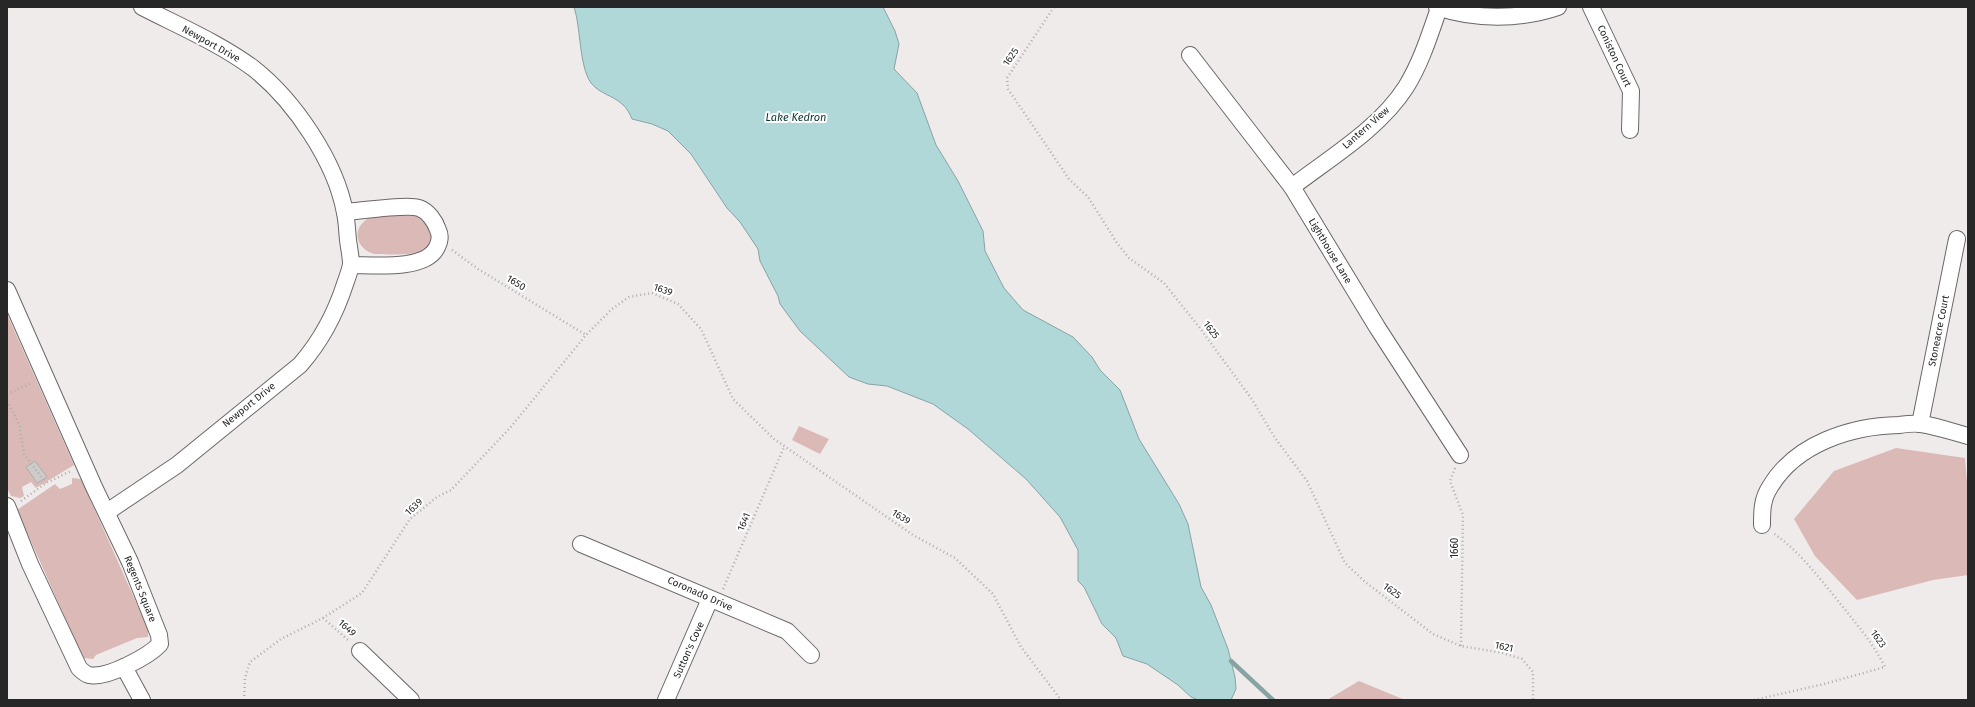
<svg xmlns="http://www.w3.org/2000/svg" width="1975" height="707" font-family="'Fira Sans',sans-serif">
<rect width="100%" height="100%" fill="#efebeb"/>
<g fill="#dab9b6">
<path d="M374,216H416C425,219 428,223 431,231C441,260 389,254 374,254C352,247 352,223 374,216Z"/>
<polygon points="7,314 74,465 36,488 31,482 22,487 24,496 20,498 11,496 7,488"/>
<polygon points="799,426 829,439 820,454 792,440"/>
<polygon points="1896,448 1965,458 1968,494 1968,575 1933,580 1857,600 1815,556 1794,519 1834,471"/>
<polygon points="72,478 81,479 148,629 148,637 137,638 96,655 93,659 83,658 17,510 55,484 60,489 72,484"/>
<polygon points="1359,681 1405,700 1327,700"/>
</g>
<path fill="#b1d8d8" stroke="#88a3a3" d="M574,7H883L895,31L899,44L894,69L917,93L936,145L958,181L983,231L985,251L1004,288L1023,310L1073,337L1092,357L1100,370L1120,390L1139,439L1179,504L1188,524L1201,587L1211,605L1228,649L1235,677L1236,689L1231,700H1198L1191,697L1178,685L1147,664L1123,656L1116,638L1102,624L1084,587L1078,581V550L1060,517L1026,479L968,429L933,404L887,386L868,384L849,377L800,331L780,304L778,296L760,261L758,249L740,222L727,208L691,154L668,131L652,124L632,119C630,114 627,108 622,104C612,95 600,94 591,83C579,66 581,28 574,7Z"/>
<g fill="none" stroke-linecap="round" stroke-linejoin="round">
<polyline stroke="#88a3a3" stroke-width="4.5" points="1231,661 1273,700"/>
</g>
<polygon fill="#cfcbcb" stroke="#b0acac" points="35,461 47,477 37,483 26,467"/>
<g fill="none" stroke-linecap="round" stroke-linejoin="round">
<defs>
<g id="street">
<path d="M1437,7C1475,20 1520,20 1558,7"/>
<polyline points="1591,7 1631,91 1630,130"/>
<polyline points="1190,55 1292,187 1377,327 1460,455"/>
<path d="M1292,187C1331,157 1379,129 1406,87C1421,63 1430,34 1439,8"/>
<path d="M345,212C360,211 407,204 419,208C428,211 435,221 438,230C441,236 440,241 437,247C426,271 373,265 351,265"/>
<path d="M7,290L94,487L130,562L159,635L160,644C149,656 107,679 89,675C85,674 82,671 79,668L30,564L7,506"/>
<polyline points="1920,424 1957,239"/>
<path d="M107,512L177,465L300,365C321,341 335,315 345,284C347,278 350,271 351,264C351,257 349,248 348,240C347,231 347,222 345,213C336,162 294,100 253,68C219,43 179,26 142,7"/>
<path d="M1762,525C1762,511 1762,499 1770,487C1796,443 1852,426 1899,425C1906,424 1914,423 1921,424C1936,426 1953,432 1968,436"/>
<polyline points="581,544 787,631 811,655"/>
<polyline points="360,651 411,700"/>
<polyline points="124,667 142,700"/>
<polyline points="666,700 710,599"/>
</g>
</defs>
<use href="#street" stroke="#6b6767" stroke-width="18"/>
<g stroke="#b0acac" stroke-width="2.5" stroke-dasharray="1 3" stroke-linecap="butt">
<polyline points="1054,7 1007,78 1008,89 1069,179 1088,197 1117,243 1129,258 1164,283 1199,327 1251,398 1275,438 1307,481 1345,563 1364,581 1433,634 1461,646 1503,653 1522,659 1533,672 1533,700"/>
<polyline points="452,250 478,269 586,335"/>
<polyline points="7,394 32,383"/>
<polyline points="7,401 19,424 24,454 46,483"/>
<polyline points="1455,468 1450,481 1463,515 1461,646"/>
<polyline points="21,501 46,483 71,471"/>
<polyline points="723,589 784,447"/>
<polyline points="323,618 349,641"/>
<polyline points="244,700 245,678 250,662 281,639 323,618 362,593 410,519 437,497 451,490 510,428 586,335 612,309 629,297 652,293 678,304 701,329 733,399 774,439 913,535 955,558 993,594 1021,647 1061,700"/>
<path d="M1754,700L1824,684L1885,667C1872,641 1853,620 1835,597C1816,574 1798,550 1773,533"/>
</g>
<use href="#street" stroke="#fff" stroke-width="16"/>
</g>
<g text-anchor="middle" dominant-baseline="central" stroke-width="4" stroke-linejoin="round" paint-order="stroke">
<g font-size="10" fill="#282727" stroke="#fff">
<text transform="translate(211 44) rotate(29)">Newport Drive</text>
<text transform="translate(1614 56) rotate(65)">Coniston Court</text>
<text transform="translate(1011 57) rotate(-55)">1625</text>
<text transform="translate(1366 128) rotate(-41)">Lantern View</text>
<text transform="translate(1330 251) rotate(59)">Lighthouse Lane</text>
<text transform="translate(516 283) rotate(31)">1650</text>
<text transform="translate(663 290) rotate(19)">1639</text>
<text transform="translate(1211 330) rotate(53)">1625</text>
<text transform="translate(1939 331) rotate(-79)">Stoneacre Court</text>
<text transform="translate(249 405) rotate(-39)">Newport Drive</text>
<text transform="translate(414 507) rotate(-43)">1639</text>
<text transform="translate(901 517) rotate(33)">1639</text>
<text transform="translate(744 522) rotate(-68)">1641</text>
<text transform="translate(1455 548) rotate(-90)">1660</text>
<text transform="translate(140 589) rotate(68)">Regents Square</text>
<text transform="translate(1392 591) rotate(36)">1625</text>
<text transform="translate(700 594) rotate(24)">Coronado Drive</text>
<text transform="translate(347 628) rotate(42)">1649</text>
<text transform="translate(1878 639) rotate(55)">1623</text>
<text transform="translate(1504 647) rotate(12)">1621</text>
<text transform="translate(689 650) rotate(-66)">Sutton's Cove</text>
</g>
<g font-size="11" font-style="italic" fill="#0c3334" stroke="#fff">
<text x="796" y="117">Lake Kedron</text>
</g>
</g>
<rect width="1975" height="707" fill="none" stroke="#282727" stroke-width="16"/>
</svg>
